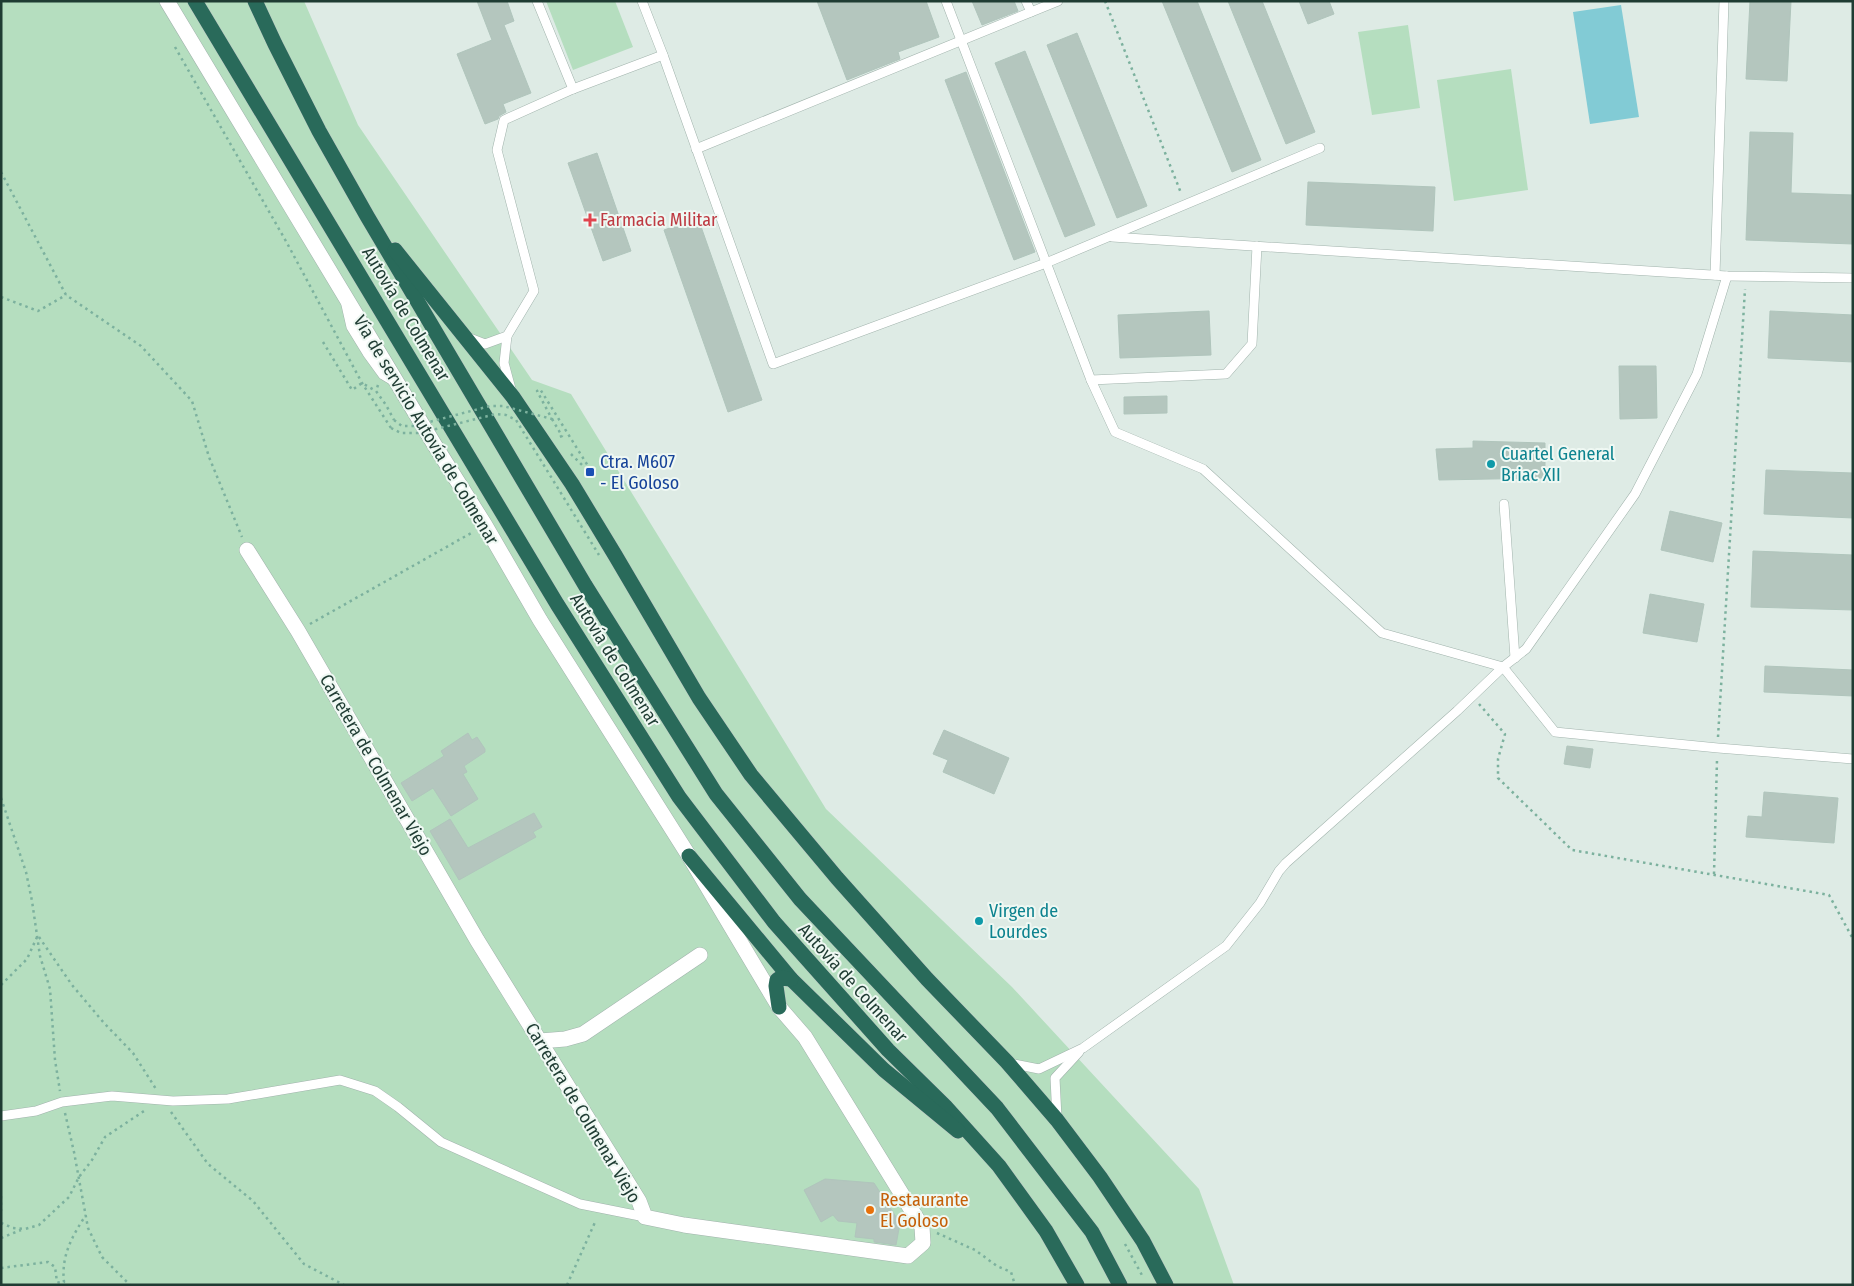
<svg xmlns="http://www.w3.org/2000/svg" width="1854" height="1286" font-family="'Fira Sans Condensed',sans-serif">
<rect width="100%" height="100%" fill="#deebe5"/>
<g fill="#b5debf">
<polygon points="1,1 304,1 358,125 532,380 571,394 826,809 1012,987 1199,1189 1234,1285 1,1285"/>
<polygon points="546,1 615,1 633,47 573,70"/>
<polygon points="1408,25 1420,108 1372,115 1358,32"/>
<polygon points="1511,69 1528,190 1454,201 1437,80"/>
</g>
<polygon fill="#82cbd5" points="1621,5 1639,117 1590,124 1573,12"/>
<g fill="#b4c6be" stroke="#b0c5bc">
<polygon points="477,1 507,1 514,21 504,25 531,93 503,104 506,112 499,116 498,119 485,124 457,54 492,40"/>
<polygon points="817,1 926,1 939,37 898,52 900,59 847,80"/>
<polygon points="972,1 1014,1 1018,11 982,25"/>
<polygon points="1162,1 1197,1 1261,160 1232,172"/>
<polygon points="1228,1 1262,1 1315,132 1286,144"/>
<polygon points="1299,1 1329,1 1334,14 1308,24"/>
<polygon points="1750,1 1791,1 1787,81 1746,79"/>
<polygon points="1077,33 1147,206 1117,218 1047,45"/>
<polygon points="1025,51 1095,225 1065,237 995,63"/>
<polygon points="966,72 1035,252 1014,260 945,80"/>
<polygon points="1750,132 1793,133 1791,193 1853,195 1853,244 1746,240"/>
<polygon points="597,153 631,251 603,261 568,163"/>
<polygon points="1308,182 1435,187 1433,231 1306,225"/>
<polygon points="698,218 762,400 728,412 664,230"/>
<polygon points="1209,311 1211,355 1120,358 1118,315"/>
<polygon points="1770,311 1853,315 1853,362 1768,358"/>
<polygon points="1619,366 1656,366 1657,418 1620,419"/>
<polygon points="1167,396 1167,413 1124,414 1124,397"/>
<polygon points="1473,441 1545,443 1545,478 1439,480 1436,449 1473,448"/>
<polygon points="1766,470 1853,473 1853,518 1764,514"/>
<polygon points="1670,511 1722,523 1713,562 1661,550"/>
<polygon points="1753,551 1853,555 1853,610 1751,607"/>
<polygon points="1650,594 1704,604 1697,642 1643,633"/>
<polygon points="1765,666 1853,670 1853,696 1764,692"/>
<polygon points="944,730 1009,758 994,794 943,772 948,760 933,754"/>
<polygon points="468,733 472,740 477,737 485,749 485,752 464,766 467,772 463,774 478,799 451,816 433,788 412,801 401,783 444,756 441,751"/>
<polygon points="1567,746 1593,749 1590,768 1564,764"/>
<polygon points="1764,792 1838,798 1834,843 1746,837 1748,816 1762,817"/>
<polygon points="534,813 542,827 533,832 536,837 459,880 430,831 450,819 468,848"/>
<polygon points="825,1179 874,1183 900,1223 896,1245 874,1242 874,1239 855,1237 857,1223 838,1221 833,1215 821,1222 804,1190"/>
</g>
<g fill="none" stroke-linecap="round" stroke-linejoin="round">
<defs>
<g id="lane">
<polyline points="537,1 573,89"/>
<polyline points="642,1 663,55 773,364 1046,263 1320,148"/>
<polyline points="946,1 1091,380 1115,432 1203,469 1382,633 1503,667 1555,732 1718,748 1853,759"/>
<polyline points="1026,1 1031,12"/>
<polyline points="696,149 1058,1"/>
<polyline points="1112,237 1727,276 1853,278"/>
<polyline points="1715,275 1724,1"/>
<polyline points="346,305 351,327 367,353 383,375 393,381"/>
<polyline points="467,337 485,344 507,336"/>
<polyline points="1091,380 1226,374 1252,344 1257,246"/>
<polyline points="511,389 504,363 507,336 534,291 497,150 504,120 573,89 663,55"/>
<polyline points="1504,504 1515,658"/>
<polyline points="1009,1063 1039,1069 1083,1048 1226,946 1260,903 1279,871 1286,863 1457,711 1503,667 1526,649 1635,494 1697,374 1727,276"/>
<polyline points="1,1116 36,1111 62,1102 112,1096 173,1101 228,1099 340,1080 375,1091 398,1107 441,1142 580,1204 645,1217"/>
<polyline points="1057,1118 1055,1078 1079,1052"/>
</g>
<g id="street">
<polyline points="167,1 434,444 485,525 540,620 689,856 779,1007 805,1037 922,1227 923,1243 908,1256 684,1225 645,1217 639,1201 477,940 298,631 247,550"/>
<polyline points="540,1041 565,1039 583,1034 700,955"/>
</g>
<g id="highway">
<polyline points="195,1 557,604 679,797 774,922 888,1050 945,1106 999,1166 1046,1231 1077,1285"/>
<polyline points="255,1 275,44 319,131 367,216 585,585 716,794 800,899 997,1108 1092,1232 1120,1285"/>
<polyline points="395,250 513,397 572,484 615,555 699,698 751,775 837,878 927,979 1007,1062 1057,1120 1100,1177 1143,1241 1166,1285"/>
<polyline points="689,856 791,979 884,1070 958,1131"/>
<polyline points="779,1007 776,986 777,980 780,978 791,979"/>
</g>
</defs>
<use href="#lane" stroke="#a1b3ac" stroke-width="10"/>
<use href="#street" stroke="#a1b3ac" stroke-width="16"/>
<use href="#highway" stroke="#c0c8c6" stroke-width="16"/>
<g stroke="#7cb19e" stroke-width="2.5" stroke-dasharray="2.5 4" stroke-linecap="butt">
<polyline points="1105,1 1181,193"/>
<polyline points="175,47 287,243 362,383 391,428"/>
<polyline points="1,172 66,295 141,346 192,401 209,457 242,537"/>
<polyline points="1,297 38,311 66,295"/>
<polyline points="323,342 352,390 362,383 376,391"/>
<polyline points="378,385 376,391 386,405 394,420"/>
<polyline points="552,419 562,436 557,438"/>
<polyline points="571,454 586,469 588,466"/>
<polyline points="310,624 473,532"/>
<polyline points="1479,704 1505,734 1498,759 1498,778 1572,850 1829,895 1853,939"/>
<polyline points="1718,737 1745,289"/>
<polyline points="1,798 26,872 32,901 40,956 50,989 55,1060 60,1091"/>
<polyline points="1714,874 1717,760"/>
<polyline points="39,937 72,985 104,1023 133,1053 156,1089"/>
<polyline points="1,985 27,959 37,937"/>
<polyline points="171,1112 208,1164 253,1201 304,1264 344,1285"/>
<polyline points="65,1113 74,1152 88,1228 102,1257 130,1285"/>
<polyline points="1,1196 1,1211"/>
<polyline points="1,1223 13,1228 25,1229 39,1225 69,1197 79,1177 92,1160 105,1137 144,1111"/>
<polyline points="937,1233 975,1250 997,1266 1011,1272 1015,1285"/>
<polyline points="1,1238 21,1230"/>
<polyline points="1125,1244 1143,1277"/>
<path d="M1,1268L48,1262L55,1267L57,1282L61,1283L64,1282C61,1256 72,1236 86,1215"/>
<polyline points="567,1285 596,1220"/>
</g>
<use href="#lane" stroke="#fff" stroke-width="9"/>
<use href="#street" stroke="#fff" stroke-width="15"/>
<use href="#highway" stroke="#296a5a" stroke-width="15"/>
<g stroke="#7cb19e" stroke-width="2.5" stroke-dasharray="2.5 4" stroke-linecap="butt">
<polyline points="394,420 402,426 414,426 490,406 503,406 552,419 537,391 540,389 588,466"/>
<polyline points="391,428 401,433 420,433 496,414 506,415 516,420 599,555"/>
</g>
</g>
<path fill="#e0444e" stroke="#eff8f3" stroke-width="2" d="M587.5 212.5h5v5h5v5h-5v5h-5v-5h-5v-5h5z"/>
<g fill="#0f9aa8" stroke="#eff8f3" stroke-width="2">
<circle cx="1491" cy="464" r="5"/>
<circle cx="979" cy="921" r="5"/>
</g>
<rect fill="#1a4fb4" stroke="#eff8f3" stroke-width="2" x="585" y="467" width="10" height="10" rx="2.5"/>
<circle fill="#e8710a" stroke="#eff8f3" stroke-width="2" cx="870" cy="1210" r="5"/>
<g text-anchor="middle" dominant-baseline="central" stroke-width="4" stroke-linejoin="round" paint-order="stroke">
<g font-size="18" fill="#be3a42" stroke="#eff8f3" text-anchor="start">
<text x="600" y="220">Farmacia Militar</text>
</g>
<g font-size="18" fill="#1f3c33" stroke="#eff8f3">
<text transform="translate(406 314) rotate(59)">Autovía de Colmenar</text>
<text transform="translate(426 430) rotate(59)">Vía de servicio Autovía de Colmenar</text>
<text transform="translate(615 660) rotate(58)">Autovía de Colmenar</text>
<text transform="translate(376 765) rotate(60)">Carretera de Colmenar Viejo</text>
<text transform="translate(853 983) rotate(48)">Autovía de Colmenar</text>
<text transform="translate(583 1113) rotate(59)">Carretera de Colmenar Viejo</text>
</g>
<g font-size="18" fill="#0d838f" stroke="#eff8f3" text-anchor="start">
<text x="1501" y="454">Cuartel General<tspan x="1501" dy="21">Briac XII</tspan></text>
<text x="989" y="911">Virgen de<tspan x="989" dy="21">Lourdes</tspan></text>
</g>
<g font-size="18" fill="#164399" stroke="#eff8f3" text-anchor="start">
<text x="600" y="462">Ctra. M607<tspan x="600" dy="21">- El Goloso</tspan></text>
</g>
<g font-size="18" fill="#c56008" stroke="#eff8f3" text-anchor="start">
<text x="880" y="1200">Restaurante<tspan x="880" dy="21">El Goloso</tspan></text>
</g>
</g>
<rect width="1854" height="1286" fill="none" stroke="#1f3c33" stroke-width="5"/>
</svg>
